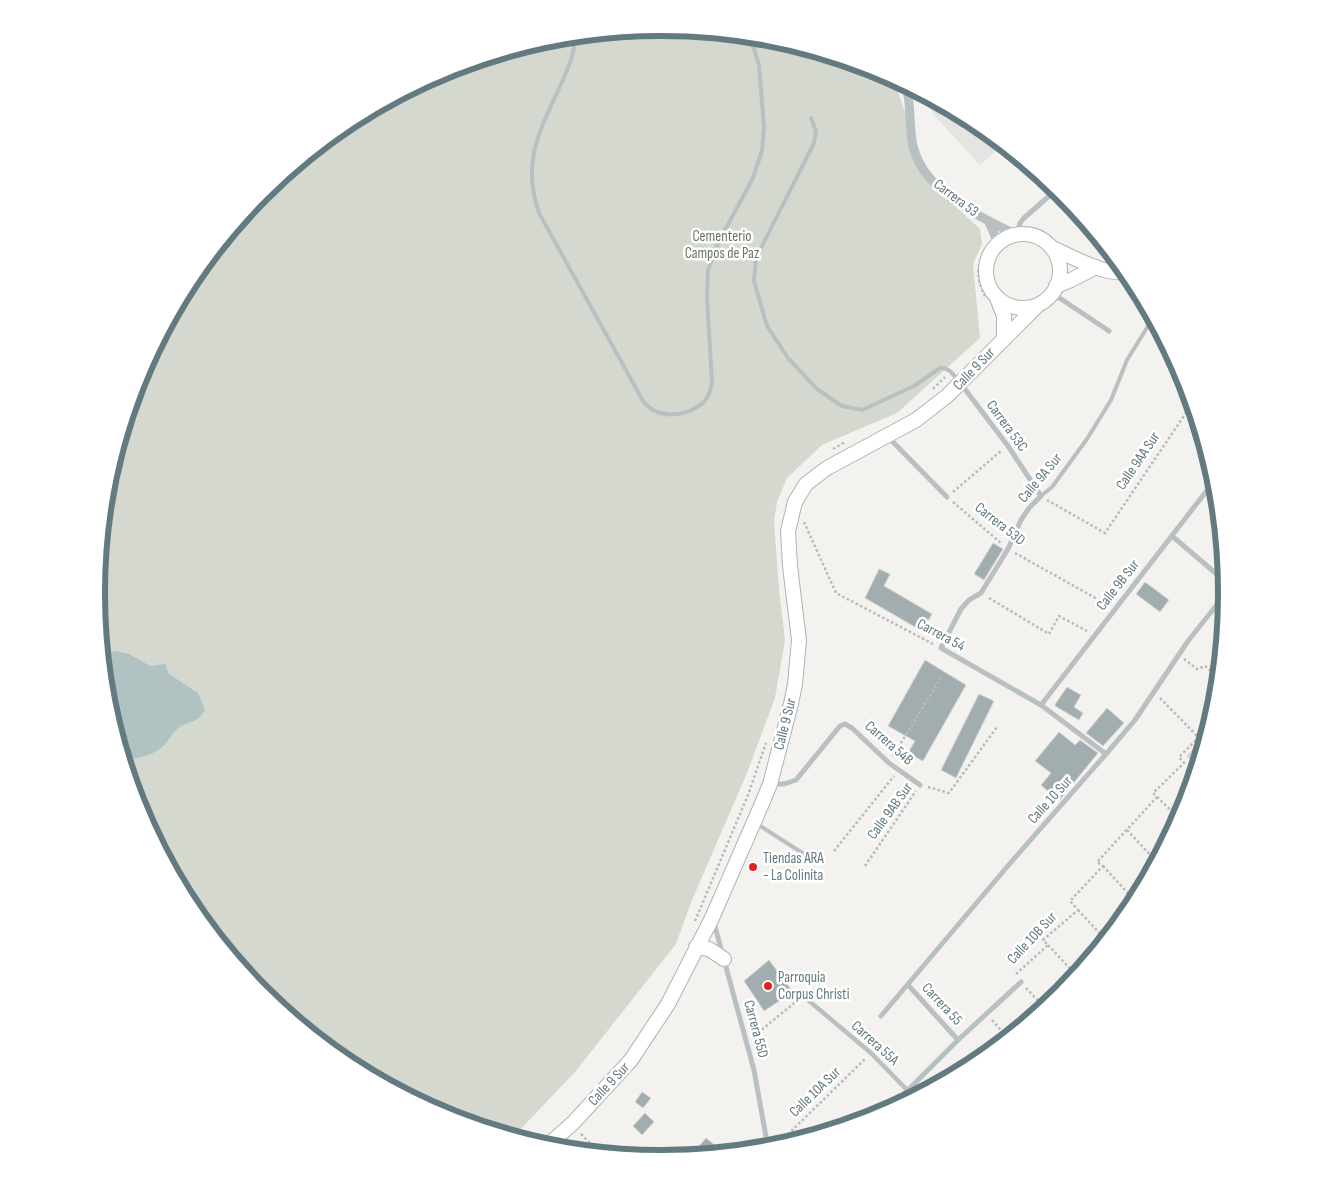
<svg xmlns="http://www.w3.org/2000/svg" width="1323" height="1186" font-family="'Sofia Sans Condensed',sans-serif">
<rect width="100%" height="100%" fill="#f4f2ef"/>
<polygon fill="#e4e4e3" points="928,97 976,123 1003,145 980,165 933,114"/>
<g fill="#d4d8ce">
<polygon points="662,28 772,38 878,71 893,79 932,185 980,229 982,244 973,264 980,338 897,413 822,445 787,478 777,502 774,521 779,589 785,640 775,698 747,773 692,900 676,944 575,1072 514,1136 445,1115 347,1063 261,993 191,907 139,809 107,703 96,593 107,482 139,376 191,279 262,193 348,123 445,70 551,38"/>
<polygon points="1202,740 1204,743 1197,766 1186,756"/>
</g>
<path fill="#b0c2c2" d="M115,651L129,654L150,666L165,664L169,674L198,693L205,710C198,723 191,720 180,727C174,730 171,737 167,742C157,754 146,756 132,759L131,765L128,772L107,703L102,655Z"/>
<g fill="#a1adaf" stroke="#d5d4d2">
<polygon points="993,543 1003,549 984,580 974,574"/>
<polygon points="879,569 890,574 884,586 932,614 922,631 865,598"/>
<polygon points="1145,582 1169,600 1160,612 1136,594"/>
<polygon points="925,660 966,685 923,761 908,753 915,741 888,726"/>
<polygon points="1067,687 1081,695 1074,707 1083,713 1079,720 1055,706 1056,703"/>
<polygon points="979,694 994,701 956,778 941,770"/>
<polygon points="1107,708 1124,723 1103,746 1086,733"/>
<polygon points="1059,732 1075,745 1080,740 1098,753 1059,801 1041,785 1051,773 1035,761"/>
<polygon points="769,960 793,992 764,1011 744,981"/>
<polygon points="642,1092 651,1098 643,1108 635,1102"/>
<polygon points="645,1113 654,1122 642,1135 633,1126"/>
<polygon points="706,1138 723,1152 692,1155"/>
</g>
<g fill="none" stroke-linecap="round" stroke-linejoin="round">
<defs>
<g id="secondary">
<circle cx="1023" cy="271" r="37"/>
<path d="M1052,248C1074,257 1102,275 1126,272"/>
<polyline points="1056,286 1071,280 1096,267"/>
<polyline points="997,298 1004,316 1004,339"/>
<polyline points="696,947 709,949 724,959"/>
<polyline points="547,1146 573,1123 631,1060 668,1004 712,918 764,799 770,784 791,704 795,684 799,640 790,566 788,531 795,502 806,484 827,468 916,420 947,396 1036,307"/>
</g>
</defs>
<use href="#secondary" stroke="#acb4b6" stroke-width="16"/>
<g stroke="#b6babb" stroke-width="2.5" stroke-dasharray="2.5 2.5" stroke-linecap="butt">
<path d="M985,296C975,277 976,263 989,246"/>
<polyline points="933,389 945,377"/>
<polyline points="833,449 845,442"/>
<polyline points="953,492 1002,450"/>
<polyline points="1047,500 1105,533 1192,404"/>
<polyline points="953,502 1002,544"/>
<polyline points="804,522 836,593 935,645"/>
<polyline points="1015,553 1108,605"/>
<polyline points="989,598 1049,634 1059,616 1087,631"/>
<polyline points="1184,659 1197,669 1205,666 1219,677"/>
<polyline points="1160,698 1204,743"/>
<polyline points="893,756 942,676"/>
<polyline points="928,787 949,793 997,727"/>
<polyline points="1157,797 1179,818"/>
<polyline points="1127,830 1156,861"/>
<polyline points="834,851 894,776"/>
<polyline points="865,866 916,791"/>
<polyline points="1103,866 1135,901"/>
<polyline points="1078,910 1105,939"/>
<polyline points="695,921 748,795 766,743"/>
<polyline points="1048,945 1076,975"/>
<polyline points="1016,974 1048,945 1043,940 1078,910 1070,901 1103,866 1097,862 1157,797 1153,793 1184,763 1179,757 1199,737"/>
<polyline points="1026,988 1044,1007"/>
<polyline points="992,1020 1007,1037"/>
<polyline points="754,1036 798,1000"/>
<polyline points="930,1078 936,1085"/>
<polyline points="581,1134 599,1152"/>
<polyline points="777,1145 866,1058"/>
</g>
<g stroke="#b9c0c2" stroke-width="4">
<path d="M575,36C575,53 568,69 561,84C540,130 521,162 539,213L643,401C657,420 686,417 703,403C709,397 711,390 712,382L707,297L708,270L718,243L752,180L762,151L764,127L759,65L750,36"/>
<path d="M811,118L816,131L814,143L756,258L754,281L767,326L788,358L817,389L842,406L862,410L914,386L940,368C949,367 953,374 958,381"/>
<polyline points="1041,496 1052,487 1087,439 1111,400 1127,360 1153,318"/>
<polyline points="757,824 815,861"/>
</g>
<polyline stroke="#b9c0c2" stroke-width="4.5" points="802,995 871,1053 907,1090"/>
<g stroke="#b9c0c2" stroke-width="5">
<polyline points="1017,234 1020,223 1024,218 1057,189"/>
<polyline points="1052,293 1109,331"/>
<polyline points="961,384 1008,446 1041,496 1029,508 1021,520 1008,549 981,593 969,600 961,609 941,648 1041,705 1106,754"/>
<polyline points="888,437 947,497"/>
<polyline points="1172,536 1226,582"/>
<polyline points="1041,705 1215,480"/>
<polyline points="771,784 784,784 796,780 840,726 845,724 852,728 889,763 920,785"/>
<polyline points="714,923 754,1070 768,1148"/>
<polyline points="908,985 958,1040"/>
<polyline points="881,1016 1012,861 1106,754 1135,720 1188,641 1227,592"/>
<polyline points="887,1111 958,1040 1021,982"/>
</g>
<g stroke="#b9c0c2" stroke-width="9">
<path d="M906,85C912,106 908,129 914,150C926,191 979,217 1015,234"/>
<polyline points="989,222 998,243"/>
</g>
<use href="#secondary" stroke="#fff" stroke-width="14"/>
</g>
<g fill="#df2327" stroke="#fff" stroke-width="2">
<circle cx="753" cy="867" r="5"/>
<circle cx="768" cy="986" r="5"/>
</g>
<g text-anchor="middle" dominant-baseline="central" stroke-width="5" stroke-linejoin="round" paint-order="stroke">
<g font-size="15" fill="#637a80" stroke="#fff">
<text transform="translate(956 198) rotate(37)">Carrera 53</text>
<text transform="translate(974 369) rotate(-46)">Calle 9 Sur</text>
<text transform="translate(1007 426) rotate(54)">Carrera 53C</text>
<text transform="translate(1138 461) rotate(-56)">Calle 9AA Sur</text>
<text transform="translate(1040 478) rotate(-50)">Calle 9A Sur</text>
<text transform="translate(1000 524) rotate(38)">Carrera 53D</text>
<text transform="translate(1118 585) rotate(-52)">Calle 9B Sur</text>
<text transform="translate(941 635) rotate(28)">Carrera 54</text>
<text transform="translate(785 724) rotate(-76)">Calle 9 Sur</text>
<text transform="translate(889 743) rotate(41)">Carrera 54B</text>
<text transform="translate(1050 800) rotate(-48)">Calle 10 Sur</text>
<text transform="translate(890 811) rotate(-54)">Calle 9AB Sur</text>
<text transform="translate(1032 938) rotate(-47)">Calle 10B Sur</text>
<text transform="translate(942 1004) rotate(47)">Carrera 55</text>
<text transform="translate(756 1029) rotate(75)">Carrera 55D</text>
<text transform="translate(875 1043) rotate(42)">Carrera 55A</text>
<text transform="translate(609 1084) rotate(-47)">Calle 9 Sur</text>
<text transform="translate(815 1092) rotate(-44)">Calle 10A Sur</text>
</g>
<g font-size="15" fill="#6b7762" stroke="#fff">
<text x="722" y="236">Cementerio<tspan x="722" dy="17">Campos de Paz</tspan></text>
</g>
<g font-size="15" fill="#637a80" stroke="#fff" text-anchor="start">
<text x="763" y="858">Tiendas ARA<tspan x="763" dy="17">- La Colinita</tspan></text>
<text x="778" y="977">Parroquia<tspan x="778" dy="17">Corpus Christi</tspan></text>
</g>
</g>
<path d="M0 0H1323V1186H0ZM661 36H662A556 556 0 0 1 1218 592V594A556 556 0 0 1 662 1150H661A556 556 0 0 1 105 594V592A556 556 0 0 1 661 36Z" fill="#fff" fill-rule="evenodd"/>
<path fill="none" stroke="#637a80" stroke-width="6" d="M661 36H662A556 556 0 0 1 1218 592V594A556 556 0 0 1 662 1150H661A556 556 0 0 1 105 594V592A556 556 0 0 1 661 36Z"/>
</svg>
